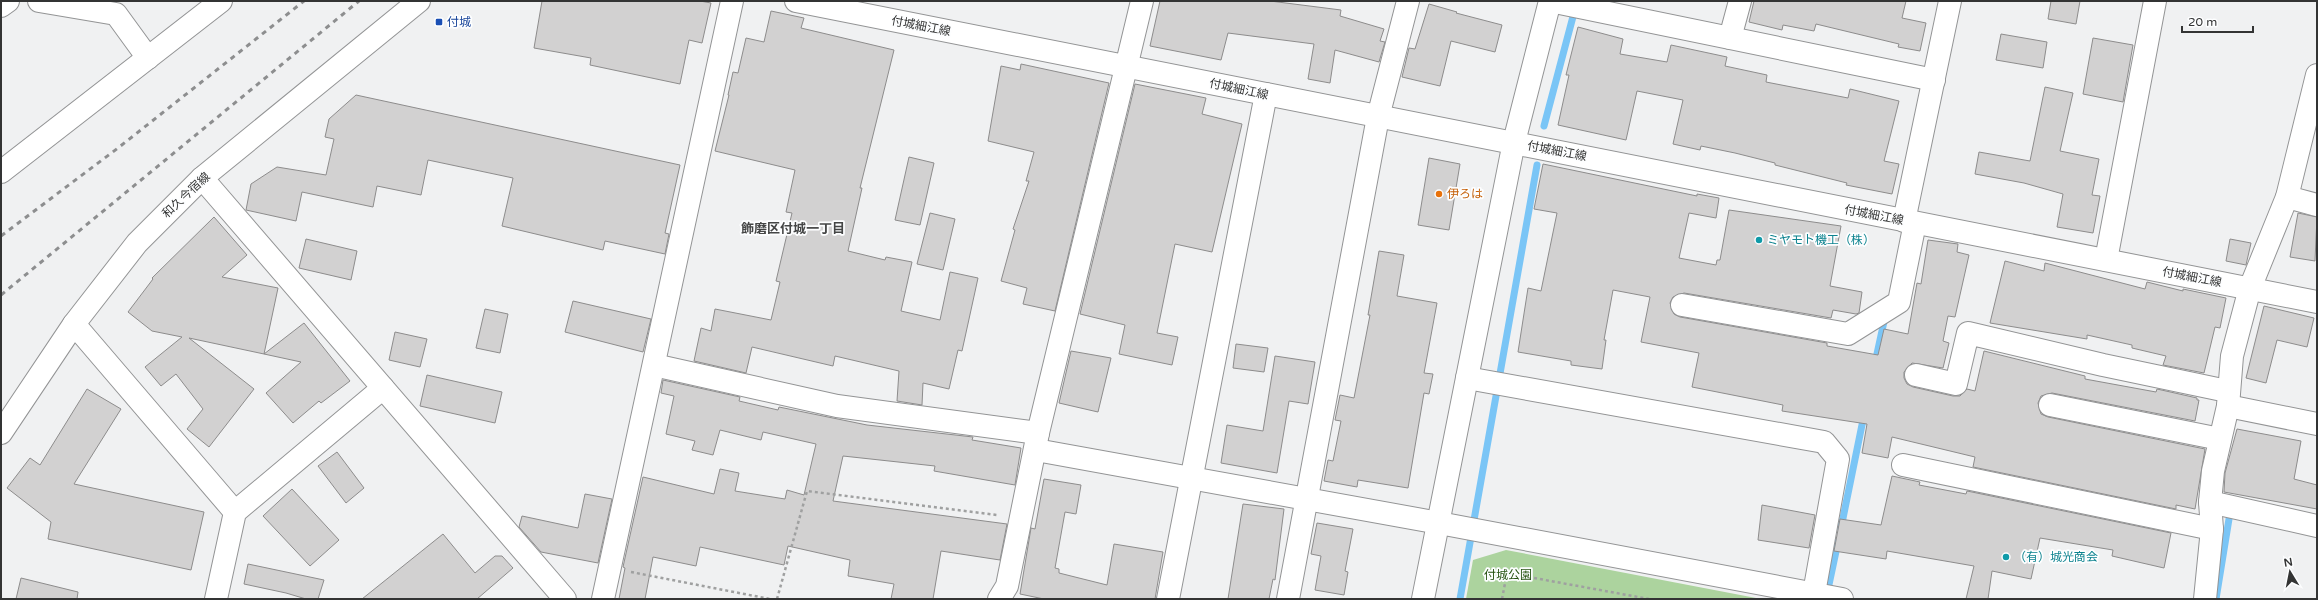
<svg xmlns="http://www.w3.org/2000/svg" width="2318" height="600" font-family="'Varela Round','Noto Sans JP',sans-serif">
<rect width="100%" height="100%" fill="#f0f1f2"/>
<polygon fill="#acd39e" points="1506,550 1756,598 1760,599 1466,599 1473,560"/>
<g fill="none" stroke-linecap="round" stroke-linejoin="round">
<g stroke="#7ac5f6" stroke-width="7">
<polyline points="1544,126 1575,9"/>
<polyline points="1875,363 1885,317"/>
<polyline points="1841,528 1864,415"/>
<polyline points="1827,594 1838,542"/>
<polyline points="1460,599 1537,165"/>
<polyline points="2216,599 2229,519"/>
</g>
</g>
<g fill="#d2d1d1" stroke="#8d8c8c">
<polygon points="542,1 700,1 711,3 702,43 689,40 680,84 590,65 591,58 534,48"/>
<polygon points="1160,1 1270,1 1341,10 1340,16 1384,29 1380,41 1385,42 1379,62 1335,50 1330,83 1308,79 1314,44 1228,33 1221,60 1150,46"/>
<polygon points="1754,1 1906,1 1902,18 1926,23 1920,51 1898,47 1899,44 1816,24 1814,31 1783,25 1782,30 1749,22"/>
<polygon points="2051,1 2080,1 2076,24 2048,19"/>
<polygon points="1429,4 1457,12 1456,13 1502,25 1495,52 1451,41 1440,86 1402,77 1409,48 1415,49"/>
<polygon points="771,11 804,18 801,28 894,50 860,188 862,188 848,251 885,260 886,257 912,262 901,311 940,320 950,272 978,278 962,351 958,350 949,389 923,383 922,405 897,401 899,371 835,356 833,366 752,347 746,373 694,361 701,328 711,331 715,309 771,320 780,282 776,281 792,213 786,212 795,170 715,151 729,95 728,95 733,72 738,73 746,38 764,42"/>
<polygon points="1578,27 1623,39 1620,54 1667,62 1671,45 1727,57 1725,66 1767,75 1766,82 1848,98 1850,89 1899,101 1884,161 1899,164 1892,194 1846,185 1847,183 1775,165 1775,163 1735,153 1701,146 1700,150 1673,144 1683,100 1637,91 1626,140 1558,125 1569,75 1566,75"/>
<polygon points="2001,34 2047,42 2043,68 1996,60"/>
<polygon points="2093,38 2133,45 2123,102 2083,94"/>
<polygon points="1021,64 1109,83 1055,311 1023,304 1027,288 1001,281 1015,230 1013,229 1029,181 1026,181 1034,152 988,141 1001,66 1020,70"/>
<polygon points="1135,84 1206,98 1202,114 1242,124 1212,252 1175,244 1157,333 1178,337 1172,365 1119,354 1125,325 1080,314"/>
<polygon points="2045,87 2073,93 2060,151 2099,159 2092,195 2100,196 2093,233 2057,227 2063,194 2024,183 1975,174 1979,152 2030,161"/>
<polygon points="356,95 680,165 665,233 669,234 665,254 605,241 603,250 502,226 513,178 428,160 421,195 377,186 373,207 302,192 296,221 246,210 251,184 277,167 326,175 334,139 325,137 329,119"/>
<polygon points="909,157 934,163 920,225 895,220"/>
<polygon points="1429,158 1460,164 1449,230 1418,225"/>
<polygon points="1543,164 1697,196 1697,194 1719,198 1716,218 1689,213 1679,258 1716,265 1717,260 1720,260 1729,210 1841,226 1830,286 1862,292 1859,313 1856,314 1833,310 1831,318 1684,293 1673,297 1670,303 1674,314 1680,317 1827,343 1827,346 1878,355 1884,329 1908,334 1917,283 1921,284 1928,240 1958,244 1957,252 1969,255 1955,317 1948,316 1943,341 1949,343 1943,368 1912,363 1904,372 1904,378 1907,384 1913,387 1953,396 1960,396 1967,389 1975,391 1984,351 2085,376 2085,379 2156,392 2157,389 2197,398 2197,400 2199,400 2195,421 2052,393 2041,396 2038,403 2041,414 2048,417 2205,449 2195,509 2176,505 2176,509 1973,467 1975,457 1892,437 1888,458 1862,453 1867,424 1782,411 1783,405 1692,387 1699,353 1641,342 1650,297 1613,290 1604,340 1606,340 1602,369 1571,365 1571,361 1518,352 1528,288 1541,291 1557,213 1534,209"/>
<polygon points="930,213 955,219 943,270 917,264"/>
<polygon points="2298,213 2317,217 2315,261 2290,257"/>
<polygon points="214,217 247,255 222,277 278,288 264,354 189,338 254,389 209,447 187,429 203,409 176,374 161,386 145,367 182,337 152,331 128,312 153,279 152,278"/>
<polygon points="306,239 357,251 351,280 299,268"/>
<polygon points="2230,239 2251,243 2246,265 2226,261"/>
<polygon points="1379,251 1404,255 1397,296 1437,303 1424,373 1433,374 1429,394 1424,393 1408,488 1358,480 1357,487 1324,481 1328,460 1333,461 1341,421 1335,420 1340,395 1354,398 1370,315 1368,315"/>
<polygon points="2005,261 2044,271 2045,263 2145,289 2147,282 2183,291 2183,289 2226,298 2220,328 2215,327 2204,373 2163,365 2166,356 2132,348 2132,345 2087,335 2087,339 1990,323"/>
<polygon points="573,301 651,319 643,352 565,332"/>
<polygon points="2264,306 2314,318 2307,347 2277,340 2266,383 2246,378"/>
<polygon points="485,309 508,314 500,353 476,348"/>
<polygon points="304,323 350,381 321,403 319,401 293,423 266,393 301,362 264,354"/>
<polygon points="395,332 427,339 420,367 389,360"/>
<polygon points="1236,344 1268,348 1264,372 1233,368"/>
<polygon points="1071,351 1111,358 1098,412 1059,403"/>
<polygon points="1275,356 1315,362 1308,404 1289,401 1277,473 1221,463 1227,425 1263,431"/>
<polygon points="427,375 502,392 495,423 420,406"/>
<polygon points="663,380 740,397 739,401 778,410 779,407 867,425 973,437 972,440 1021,448 1015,485 934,471 935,466 843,456 833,501 1007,524 1000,560 941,551 933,599 891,599 894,584 848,576 850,560 788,546 784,565 700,547 696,566 653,557 645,599 619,599 625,568 623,567 643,477 714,494 720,469 739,473 735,491 785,499 787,490 804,495 816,444 763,432 761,440 720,430 713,455 692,450 695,441 666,434 674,396 661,393"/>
<polygon points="87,389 121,409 74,484 204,512 191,570 48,539 51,522 7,488 30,458 40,465"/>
<polygon points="2237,429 2301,441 2294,479 2317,485 2317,509 2224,492 2225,473"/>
<polygon points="337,452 364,488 346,503 318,466"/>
<polygon points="1892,476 1920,482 1919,485 1966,494 1967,491 2171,533 2164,568 2112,556 2113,550 2040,538 2031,579 1992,571 1988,599 1966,599 1974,566 1887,551 1886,559 1834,551 1840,519 1881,525"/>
<polygon points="1044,479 1081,485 1076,514 1065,512 1055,568 1059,569 1059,573 1107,585 1114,544 1163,552 1155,599 1044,599 1020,594 1031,528 1035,529"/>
<polygon points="292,489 339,540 310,566 263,516"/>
<polygon points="585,494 612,499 598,563 541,552 519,527 522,516 578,528"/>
<polygon points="1243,504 1284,509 1275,580 1273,579 1269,599 1228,599"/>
<polygon points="1762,505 1815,515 1809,548 1758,540"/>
<polygon points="1317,523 1353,529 1345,571 1348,572 1344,595 1315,590 1321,556 1311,554"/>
<polygon points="443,534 475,573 495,556 502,556 513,568 477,599 362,599"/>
<polygon points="248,564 324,580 318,599 306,599 286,593 244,584"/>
<polygon points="21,578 78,592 77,599 16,599"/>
</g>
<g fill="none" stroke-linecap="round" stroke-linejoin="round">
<defs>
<g id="minor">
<polyline points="39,1 116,14 148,58"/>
<polyline points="1550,1 1934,80"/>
<polyline points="1,6 8,1"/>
<polyline points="1730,38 1740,1"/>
<polyline points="1,172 221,1"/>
<polyline points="202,178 565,599"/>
<polyline points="2287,197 2317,205"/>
<polyline points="1904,221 1950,1"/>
<polyline points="2106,260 2155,1"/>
<polyline points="1682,305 1848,334 1899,302 1915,223"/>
<polyline points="74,324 235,512"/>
<polyline points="654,365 837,406 1038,433"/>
<polyline points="1916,375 1956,384 1968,333 2103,365 2227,391"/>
<polyline points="1467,378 1824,442 1838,459 1814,593"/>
<polyline points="2050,405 2220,439"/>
<polyline points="2228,406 2317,424"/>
<polyline points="1036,450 1439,523 1842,599"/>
<polyline points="1903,465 2212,529"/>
<polyline points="2210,502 2317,526"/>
<polyline points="216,599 235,512 383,388"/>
<polyline points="603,599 732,1"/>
<polyline points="999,599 1007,586 1038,433 1142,1"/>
<polyline points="1168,599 1266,94"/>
<polyline points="1288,599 1378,117 1408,1"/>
<polyline points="1423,599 1514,142 1550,1"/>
<polyline points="2205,599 2212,529 2210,502 2213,471 2228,406 2232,356 2250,288 2287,197 2317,75"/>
</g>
<g id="major">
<polyline points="796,1 2317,302"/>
<polyline points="1,433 74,324 137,243 202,178 419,1"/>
</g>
</defs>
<use href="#minor" stroke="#939495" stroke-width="24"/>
<use href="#major" stroke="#939495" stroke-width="24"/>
<g stroke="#9fa0a0" stroke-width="2.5" stroke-dasharray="3 3" stroke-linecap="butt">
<polyline points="631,572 770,599"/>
<polyline points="777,599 807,491 997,515"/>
<polyline points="1502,599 1507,573 1649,599"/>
</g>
<use href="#minor" stroke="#fff" stroke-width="22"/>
<use href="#major" stroke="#fff" stroke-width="22"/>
<g stroke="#8d8e8f" stroke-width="3" stroke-dasharray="5 5" stroke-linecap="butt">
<polyline points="1,236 118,148 304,1"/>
<polyline points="1,295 359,1"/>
</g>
</g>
<rect fill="#1a4fb4" stroke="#fdfeff" stroke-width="1.5" x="435" y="18" width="8" height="8" rx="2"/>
<circle fill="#e8710a" stroke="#fdfeff" stroke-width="1.5" cx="1439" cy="194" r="4"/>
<g fill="#0f9aa8" stroke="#fdfeff" stroke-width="1.5">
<circle cx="1759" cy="240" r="4"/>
<circle cx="2006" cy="557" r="4"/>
</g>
<g text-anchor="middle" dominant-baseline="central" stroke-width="3.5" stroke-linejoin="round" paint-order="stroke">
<g font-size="12" fill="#164399" stroke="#fdfeff" text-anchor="start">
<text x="447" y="22">付城</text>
</g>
<g font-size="12" fill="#333434" stroke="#fdfeff">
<text transform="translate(921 26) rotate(11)">付城細江線</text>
<text transform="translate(1239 89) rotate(12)">付城細江線</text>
<text transform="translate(1557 151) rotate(11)">付城細江線</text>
<text transform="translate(186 195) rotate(-43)">和久今宿線</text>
<text transform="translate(1874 215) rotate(11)">付城細江線</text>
<text transform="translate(2192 277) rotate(11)">付城細江線</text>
</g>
<g font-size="12" fill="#c56008" stroke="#fdfeff" text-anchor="start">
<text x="1447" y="194">伊ろは</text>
</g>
<g font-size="12" fill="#0d838f" stroke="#fdfeff" text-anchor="start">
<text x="1767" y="240">ミヤモト機工（株）</text>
<text x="2014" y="557">（有）城光商会</text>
</g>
<g font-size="12" fill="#255210" stroke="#fdfeff">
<text x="1508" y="575">付城公園</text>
</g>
<g font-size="13" font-weight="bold" fill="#454646" stroke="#fdfeff">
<text x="793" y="229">飾磨区付城一丁目</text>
</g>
</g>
<rect width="2318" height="600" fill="none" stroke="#333434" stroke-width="4"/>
<g transform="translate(2290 572) rotate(350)" stroke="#fdfeff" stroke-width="3" paint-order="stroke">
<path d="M0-3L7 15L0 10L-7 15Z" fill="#333434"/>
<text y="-6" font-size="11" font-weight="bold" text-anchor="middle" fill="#333434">N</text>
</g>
<path d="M2182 26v6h71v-6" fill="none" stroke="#333434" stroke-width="2"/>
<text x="2188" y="26" font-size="12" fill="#333434" stroke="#fdfeff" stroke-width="3" paint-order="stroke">20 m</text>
</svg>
